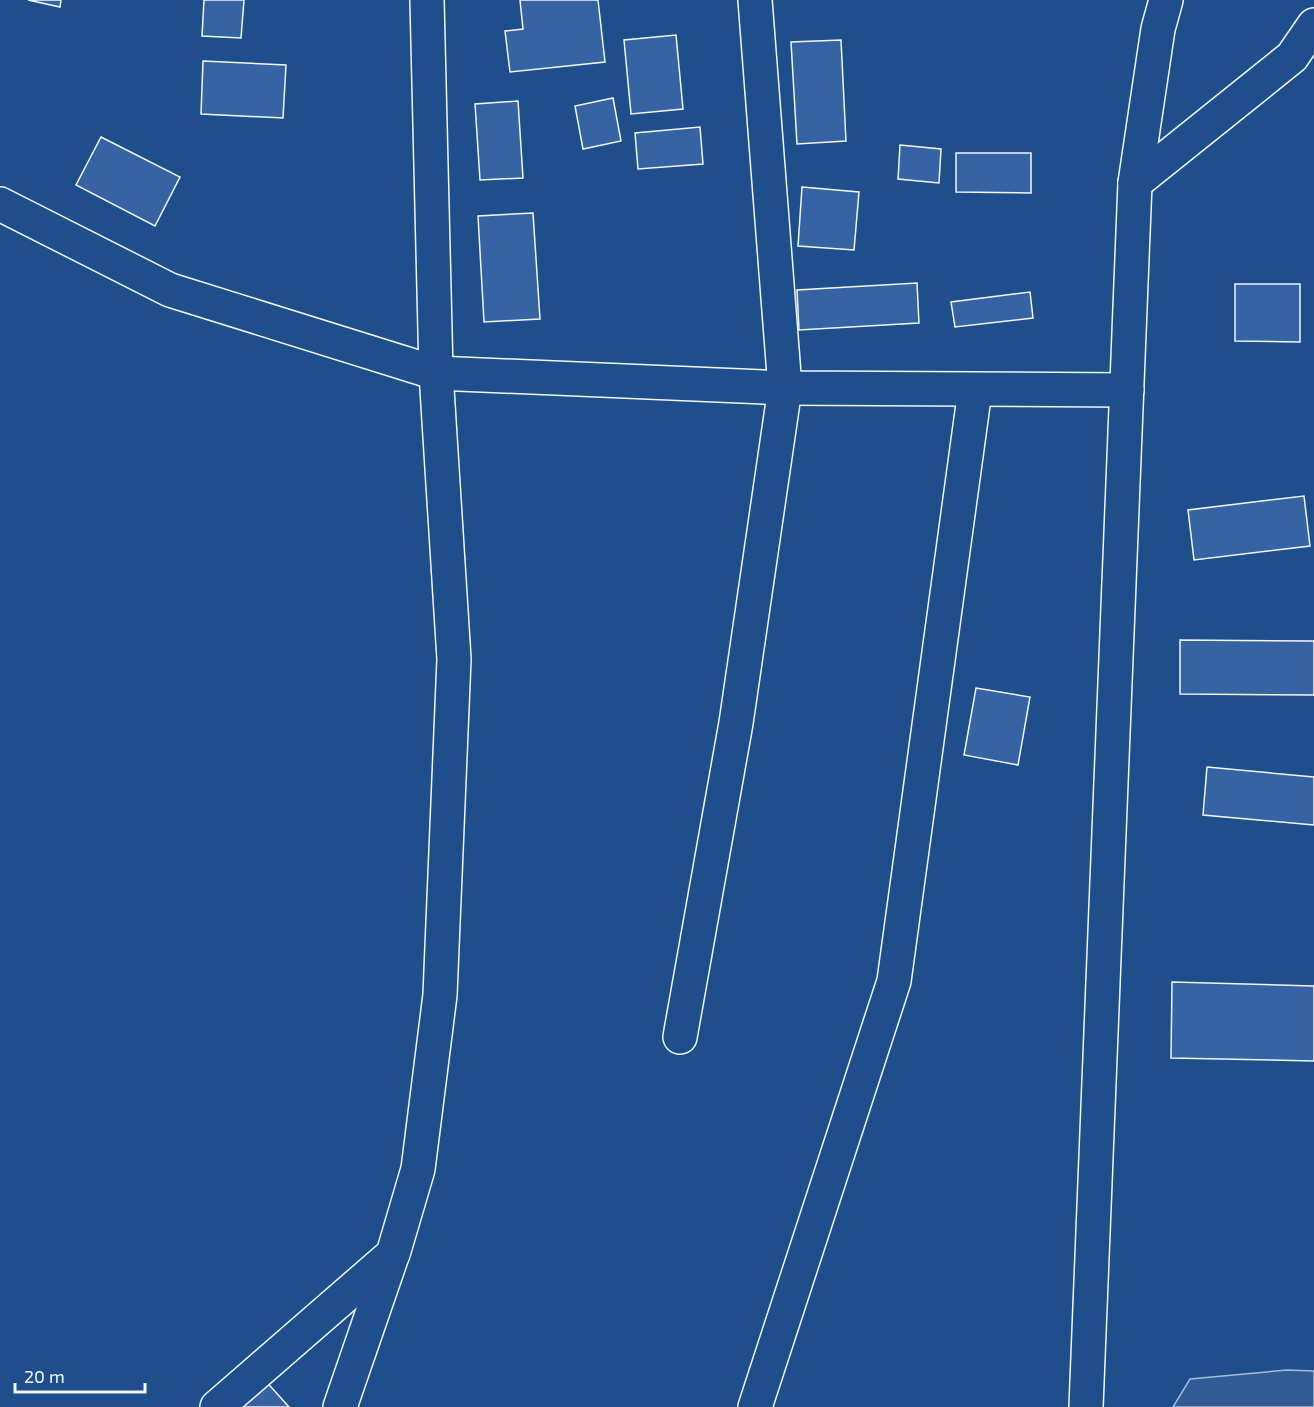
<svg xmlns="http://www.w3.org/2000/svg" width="1314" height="1407" font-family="'Exo 2',sans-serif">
<rect width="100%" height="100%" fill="#1f4e8c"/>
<polygon fill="#305b95" stroke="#a8bbd7" stroke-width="1.5" points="1287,1370 1314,1371 1314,1407 1173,1407 1190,1379"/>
<g fill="#3563a3" stroke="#f2f6ff" stroke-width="1.5">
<polygon points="28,0 61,0 60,7"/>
<polygon points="204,0 244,0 241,38 202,36"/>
<polygon points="520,0 598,0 605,62 510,72 505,31 523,29"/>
<polygon points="676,35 683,109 631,114 624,40"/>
<polygon points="841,40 846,141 797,144 791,42"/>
<polygon points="203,61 286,65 283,118 201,114"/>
<polygon points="613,98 621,141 583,149 575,106"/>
<polygon points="518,101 523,178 480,180 475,104"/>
<polygon points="700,127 703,164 638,169 635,133"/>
<polygon points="101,137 180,177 155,226 76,185"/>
<polygon points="900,145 941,149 939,183 898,179"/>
<polygon points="956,153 1031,153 1031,193 956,192"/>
<polygon points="802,187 859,192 854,250 798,246"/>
<polygon points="533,213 540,319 484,322 478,216"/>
<polygon points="917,283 919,323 799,330 797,290"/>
<polygon points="1235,284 1300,284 1300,342 1235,341"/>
<polygon points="1030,292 1033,318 955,327 951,302"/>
<polygon points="1304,496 1310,546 1194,560 1188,510"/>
<polygon points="1180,640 1314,641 1314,695 1180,694"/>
<polygon points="976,688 1030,697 1018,765 964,755"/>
<polygon points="1207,767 1314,777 1314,825 1203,815"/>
<polygon points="1172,982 1314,986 1314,1061 1171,1058"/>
<polygon points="263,1378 289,1407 230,1407"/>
</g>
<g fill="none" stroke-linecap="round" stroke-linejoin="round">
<defs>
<g id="street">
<polyline points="1135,183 1292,57 1314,25"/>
<polyline points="0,204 170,290 436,373 785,388 1127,390"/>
<polyline points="680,1037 736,723 785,388 755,0"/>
<polyline points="217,1407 393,1254 418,1169 440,995 454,659 436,373 427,0"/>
<polyline points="340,1407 392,1256"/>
<polyline points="755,1407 894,981 975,390"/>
</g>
<polyline id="secondary" points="1086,1407 1135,183 1158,29 1166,0"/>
</defs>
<use href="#street" stroke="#f2f6ff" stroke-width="36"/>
<use href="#secondary" stroke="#f2f6ff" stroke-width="36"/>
<use href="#street" stroke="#1f4e8c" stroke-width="33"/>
<use href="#secondary" stroke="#1f4e8c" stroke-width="33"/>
</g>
<path d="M15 1383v9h130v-9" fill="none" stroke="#f2f6ff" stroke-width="3"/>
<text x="24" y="1383" font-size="18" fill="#f2f6ff" stroke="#1f4e8c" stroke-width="4.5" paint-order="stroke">20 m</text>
</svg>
